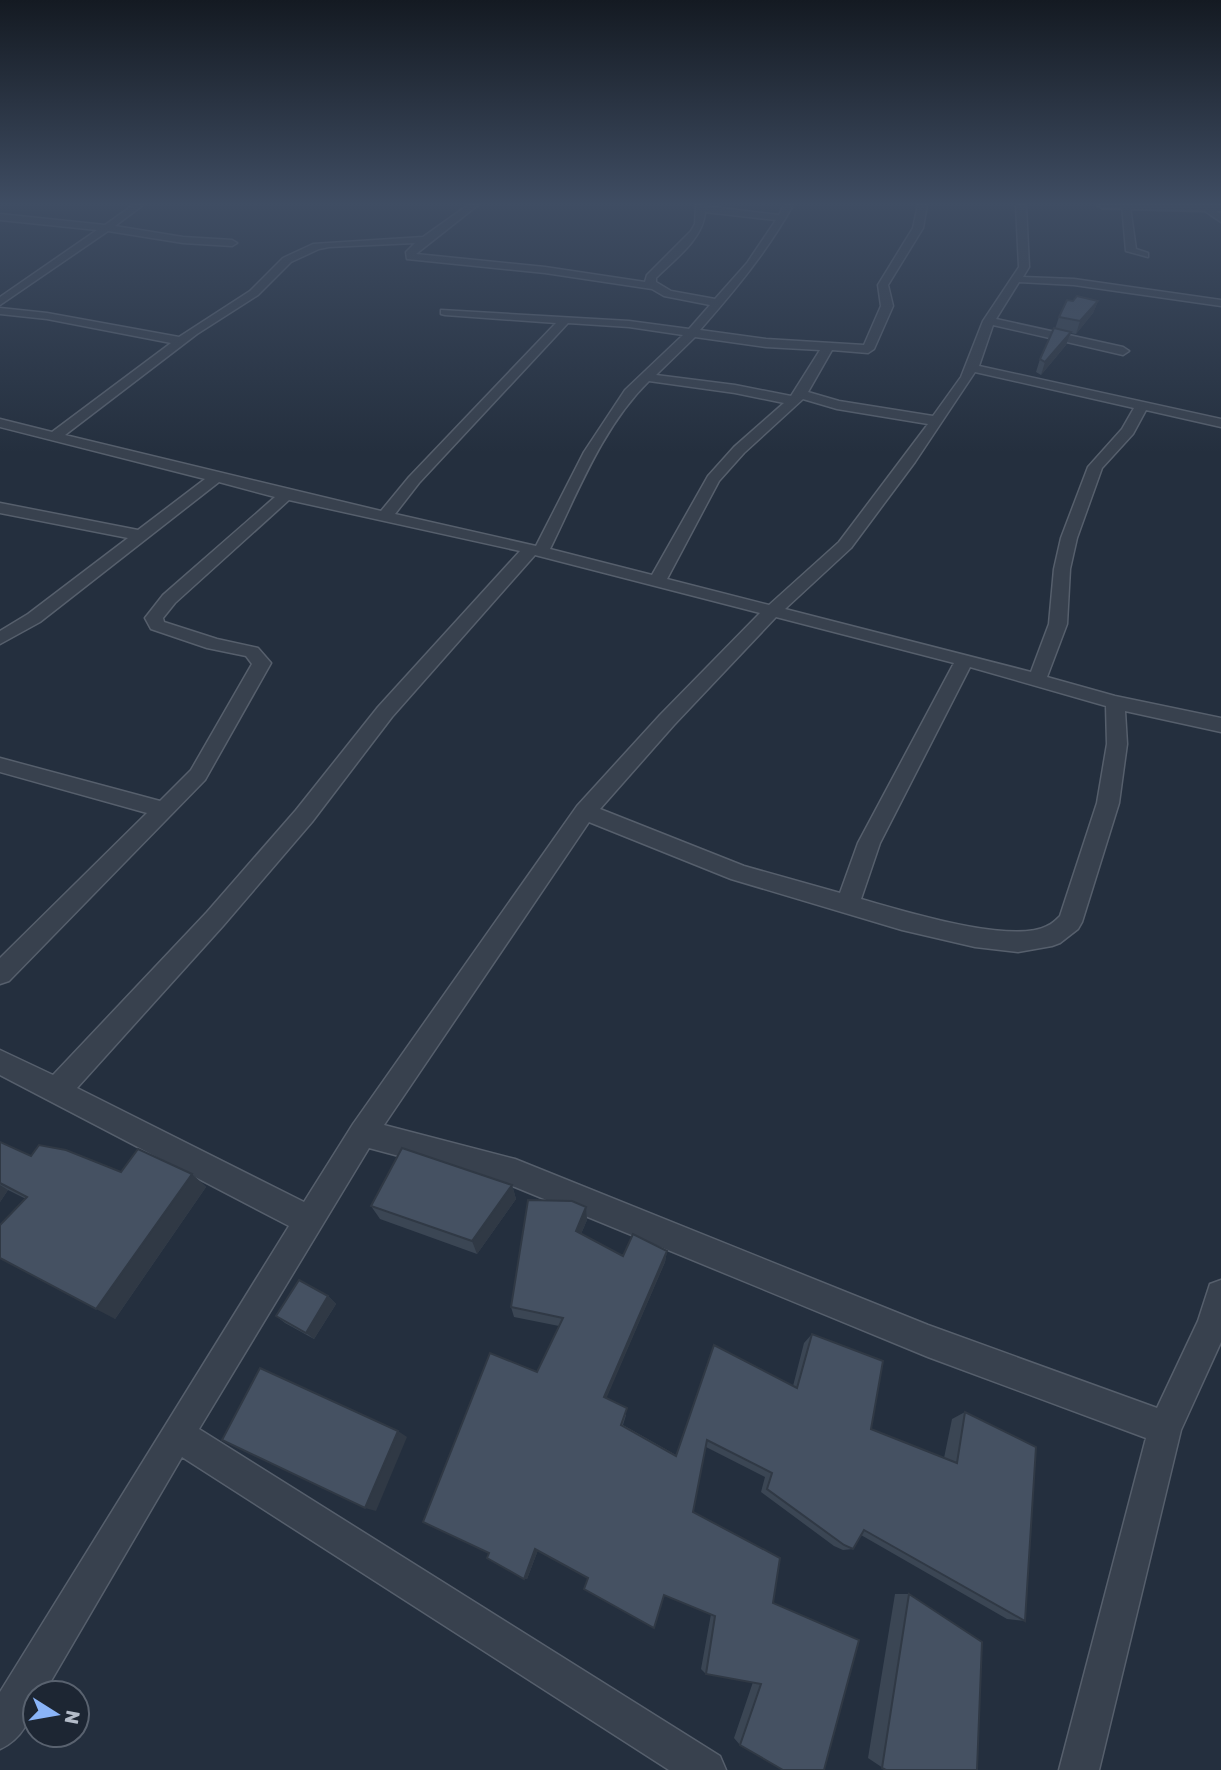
<svg xmlns="http://www.w3.org/2000/svg" width="1221" height="1770" font-family="Rubik,sans-serif">
<rect width="100%" height="100%" fill="#242f3e"/>
<g fill="none" stroke-linecap="round" stroke-linejoin="round">
<defs>
<g id="minor">
<polygon points="133,205 143,205 115,226 183,237 232,240 237,243 232,246 183,243 108,231 0,305 0,297 97,230 0,220 0,214 105,225"/>
<path d="M468,205H478L416,254L545,267L645,282L647,275L691,231L695,224L696,205L779,215L784,205H793C767,252 735,290 700,330L766,339L864,345L881,306L878,285L913,228L918,205H927L923,228L888,285L893,306L874,349L868,353L832,350L808,392L839,401L933,416L961,377L983,321L1019,267L1016,205H1026L1029,267L1023,277L1074,279L1221,300V306L1074,285L1019,282L996,319L1123,347L1129,351L1123,355L993,325L979,366L1221,419V427L1146,410L1133,434L1102,468L1077,538L1070,569L1067,624L1047,677L1115,696L1221,718V732L1125,711L1127,744L1119,803L1082,922L1078,929L1060,943L1052,946L1018,952L975,947L902,930L731,879L589,822L384,1125L515,1159L928,1325L1157,1408L1198,1321L1210,1284L1221,1280V1342L1181,1430L1099,1770H1059L1146,1438L928,1357L515,1187L369,1148L199,1429L720,1756L726,1770H669L182,1457L44,1693H35C35,1716 21,1740 0,1749V1692L289,1226L0,1075V1050L53,1075L207,912L296,810L378,707L520,551L289,500L175,603L163,618L164,622L217,639L258,648L271,663L205,780L9,981L0,984V958L147,813L0,772V758L160,801L191,770L252,664L246,656L207,648L151,629L145,618L163,595L275,497L219,482L40,622L0,644V631L28,614L128,538L0,513V503L138,530L205,479L0,427V419L52,432L171,343L47,319L0,314V308L47,313L179,337L250,291L283,258L313,244L423,237ZM705,212L776,220L747,263L715,299L671,291L656,282V278C674,260 704,238 705,212ZM415,243L406,252L407,259L545,273L652,289L664,296L710,305L689,329L629,321L441,310V314L445,315L556,323L409,477L381,511L65,435L197,334L258,295L291,262L319,249L329,247ZM568,323L629,327L683,335L625,390L584,452L536,546L395,514L419,483ZM695,337L766,347L820,350L791,396L735,385L656,375ZM975,372L1134,408L1122,429L1088,467L1061,538L1054,569L1049,624L1031,672L785,609L851,548L915,462ZM649,381L735,393L784,403L734,447L708,476L652,575L550,549C578,492 603,426 649,381ZM803,399L837,409L928,424L839,542L769,605L667,579L719,481L744,453ZM535,555L760,613L660,715L577,806L353,1124L304,1202L77,1088L223,926L312,822L392,717ZM776,617L954,663L858,843L840,893L744,866L600,809L674,725ZM970,667L1106,706L1107,744L1097,803L1060,916C1056,920 1052,924 1047,926C1011,945 901,910 861,899L880,843Z"/>
<polygon points="1122,205 1130,207 1136,249 1148,253 1148,257 1126,251"/>
<polygon points="1205,207 1211,207 1221,214 1221,222 1205,211"/>
</g>
<polygon id="tertiary" points="1098,205 1221,205 1221,211 1103,208"/>
</defs>
<use href="#minor" stroke="#565f6c" stroke-width="3"/>
<use href="#tertiary" stroke="#565f6c" stroke-width="4"/>
<use href="#minor" fill="#38414e" fill-rule="evenodd"/>
<use href="#tertiary" fill="#38414e" fill-rule="evenodd"/>
</g>
<g fill="#3b4654">
<polygon points="1073,301 1098,301 1093,313 1076,334 1071,333 1066,345 1041,375 1036,372 1040,359 1055,329 1059,317"/>
<polygon points="0,1142 31,1156 121,1172 192,1174 206,1187 115,1319 26,1199 8,1190 0,1202"/>
<polygon points="512,1185 516,1199 477,1254 380,1219 371,1206"/>
<polygon points="586,1207 587,1220 581,1234 623,1256 667,1251 665,1262 606,1398 626,1415 623,1425 676,1455 714,1345 793,1386 804,1343 812,1334 871,1429 944,1458 952,1419 965,1412 1025,1621 1007,1619 861,1535 853,1549 843,1550 834,1546 761,1492 765,1477 706,1447 693,1512 773,1603 859,1640 740,1745 734,1738 753,1682 706,1674 701,1669 711,1614 664,1595 588,1578 538,1550 527,1579 524,1579 489,1553 537,1372 559,1326 514,1317 511,1307"/>
<polygon points="328,1296 336,1304 314,1339 285,1323 276,1316"/>
<polygon points="895,1594 909,1594 886,1770 868,1758"/>
</g>
<g fill="#303945">
<polygon points="1098,301 1093,313 1076,334 1080,321"/>
<polygon points="1071,332 1066,345 1041,375 1045,362"/>
<polygon points="192,1174 206,1187 115,1319 96,1309"/>
<polygon points="0,1185 8,1190 0,1202"/>
<polygon points="512,1185 516,1199 477,1254 472,1241"/>
<polygon points="586,1207 587,1220 577,1243 576,1231"/>
<polygon points="667,1251 665,1262 604,1404 604,1397"/>
<polygon points="328,1296 336,1304 314,1339 306,1333"/>
<polygon points="398,1431 407,1437 376,1511 365,1508"/>
<polygon points="535,1549 538,1550 527,1579 524,1579"/>
</g>
<g fill="#455162" stroke="#303945" stroke-width="2">
<polygon points="1077,296 1098,301 1080,321 1059,317 1067,300 1073,301"/>
<polygon points="1054,328 1071,332 1045,362 1040,359"/>
<polygon points="0,1142 31,1156 39,1145 66,1150 121,1172 138,1149 192,1174 96,1309 0,1258 0,1225 27,1197 0,1183"/>
<polygon points="402,1148 512,1185 472,1241 371,1206"/>
<polygon points="528,1200 572,1201 586,1207 576,1231 623,1256 633,1234 667,1251 604,1397 627,1408 621,1425 676,1456 714,1345 797,1388 812,1334 883,1361 871,1429 957,1463 965,1412 1036,1447 1025,1621 864,1530 853,1549 844,1545 767,1489 772,1473 707,1440 693,1512 780,1558 773,1603 859,1640 824,1770 783,1770 740,1745 761,1684 706,1674 715,1616 664,1595 654,1628 584,1589 588,1578 535,1549 524,1579 487,1558 489,1553 423,1522 490,1353 537,1372 563,1318 511,1307"/>
<polygon points="299,1280 328,1296 306,1333 276,1316"/>
<polygon points="260,1368 398,1431 365,1508 222,1440"/>
<polygon points="909,1594 982,1642 977,1770 886,1770 882,1768"/>
</g>
<linearGradient id="sky" x2="0" y2="1"><stop stop-color="#141a22"/><stop offset="0.45" stop-color="#3f4d63"/><stop offset="1" stop-color="#3f4d63" stop-opacity="0"/></linearGradient>
<rect width="1221" height="453" fill="url(#sky)"/>
<g transform="translate(56 1714) rotate(101)"><circle r="33" fill="#1d2633" stroke="#59626f" stroke-width="2"/>
<path d="M0-5L12 26L0 18L-12 26Z" fill="#8ab4f8"/>
<text y="-10" font-size="19" font-weight="bold" text-anchor="middle" fill="#b4bcc9">N</text>
</g>
</svg>
